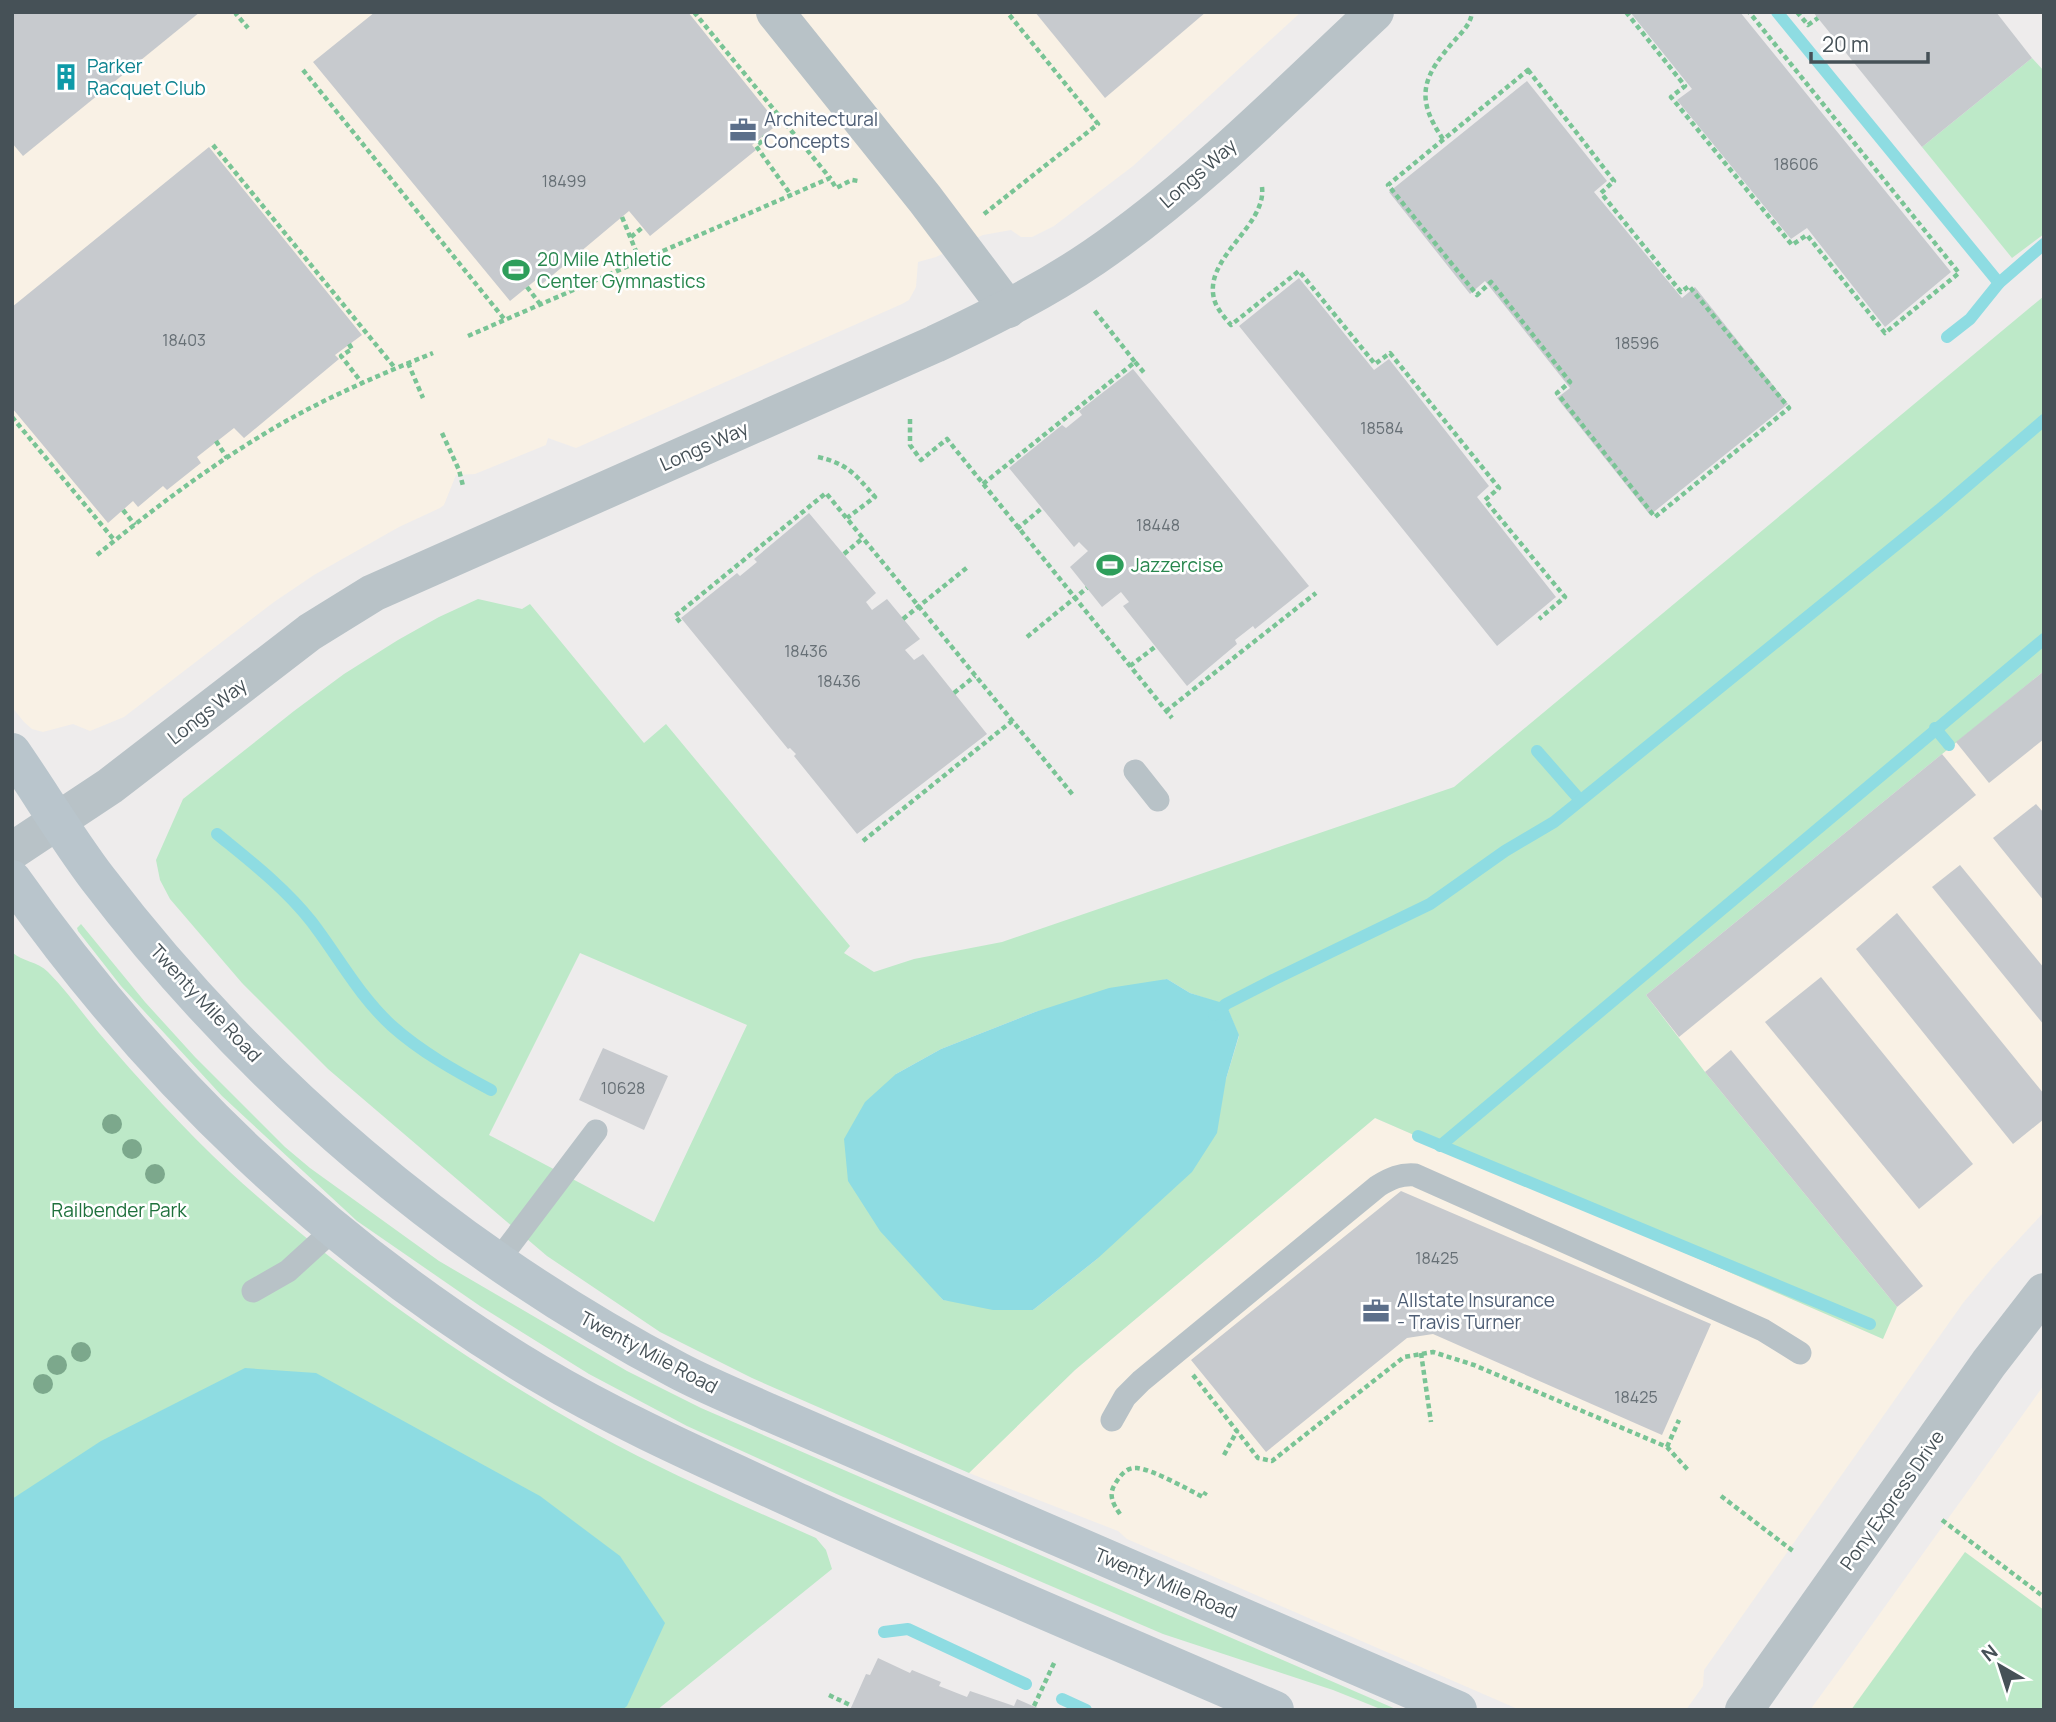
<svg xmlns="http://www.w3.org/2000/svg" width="2056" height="1722" font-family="Manrope,sans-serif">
<rect width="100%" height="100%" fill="#eeecec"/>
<g fill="#f9f1e5">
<polygon points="12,12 1301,12 1133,166 1054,226 1032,237 1021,237 1011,230 983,235 936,257 918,262 916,287 909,300 902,304 576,448 548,438 546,445 475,474 456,475 444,505 440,508 399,527 314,575 274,602 124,717 90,731 73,724 43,732 32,729 24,722 12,707"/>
<polygon points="2044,671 2044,1212 1993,1267 1963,1303 1704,1670 1703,1686 1686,1710 1520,1710 1127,1539 1118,1531 969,1473 1075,1370 1375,1118 1883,1339 1705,1072 1646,995"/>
<polygon points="2044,1385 2044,1710 1810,1710 1848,1658"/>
</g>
<g fill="#bde9c8" fill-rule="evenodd">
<polygon points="2032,58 2044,71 2044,234 2012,258 1922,147"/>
<path d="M2044,296V671L1646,995L1705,1072L1897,1307L1883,1339L1375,1118L1075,1370L969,1473L752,1378L660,1332L547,1256L328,1069L242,983L170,899L160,880L156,860L183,799L294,711L344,674L398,640L439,617L478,599L522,609L530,604L644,743L666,724L850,946L844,953L874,972L914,959L1002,942L1454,787ZM580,953L747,1025L654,1222L489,1135ZM1167,979L1190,993L1226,1005L1239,1036L1226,1079L1097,1259L1033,1310L943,1300L931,1286L896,1074L941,1049L1035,1012Z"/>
<polygon points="81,924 145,1002 195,1057 285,1147 310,1168 439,1261 627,1371 701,1408 1398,1710 1383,1710 1333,1690 1163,1634 841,1496 687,1426 589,1374 480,1306 357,1221 222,1096 121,986 78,931 77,928"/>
<path d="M12,952C22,962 38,961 48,972C67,991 82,1013 99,1033C140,1081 184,1129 230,1172C341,1273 464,1361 596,1434C667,1473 742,1505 816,1538L826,1550L832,1569L657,1710H12Z"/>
<polygon points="1965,1552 2044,1610 2044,1710 1851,1710"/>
</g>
<g fill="#8edce2">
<polygon points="1167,979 1190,993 1226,1004 1239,1035 1226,1079 1217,1133 1192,1172 1097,1259 1033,1310 993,1310 943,1300 880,1231 848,1181 844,1139 865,1102 896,1074 941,1049 1035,1012 1109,988"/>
<polygon points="245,1368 316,1373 540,1496 620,1556 665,1623 627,1706 622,1710 12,1710 12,1499 101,1441"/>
</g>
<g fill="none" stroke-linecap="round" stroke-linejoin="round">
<g stroke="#8edce2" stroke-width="12">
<polyline points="1777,12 1999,283"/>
<polyline points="1947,337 1970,319 1999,283 2044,244"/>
<polyline points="1935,728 1949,745"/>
<polyline points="1537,751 1580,800"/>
<path d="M217,834C250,861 284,887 311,921C338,956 359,996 392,1026C421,1052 457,1072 491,1090"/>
<polyline points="1214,1015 1226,1004 1275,979 1430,904 1505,851 1554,822 1939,510 2044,420"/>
<polyline points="1418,1136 1870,1324"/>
<polyline points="1440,1146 2044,639"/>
<polyline points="884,1632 908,1629 1026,1684"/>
<polyline points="1062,1699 1086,1710"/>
</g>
</g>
<g fill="#c7cace">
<polygon points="12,12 200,12 23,156 12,143"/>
<polygon points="375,12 688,12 778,124 752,145 756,150 650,236 629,211 542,284 537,279 510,301 313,62"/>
<polygon points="1035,12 1206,12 1105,98"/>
<polygon points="1630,12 1740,12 1951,272 1885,327 1807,228 1791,239 1677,100 1692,89"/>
<polygon points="1813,12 1996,12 2032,58 1922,147"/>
<polygon points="1527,81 1607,181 1594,192 1682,298 1695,287 1788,404 1650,515 1557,398 1570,388 1485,281 1470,294 1389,192"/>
<polygon points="209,147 362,335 335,355 339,359 244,438 234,428 197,457 201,463 167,490 163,486 138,507 133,501 108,523 12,408 12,307"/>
<polygon points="1299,278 1374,370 1389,359 1489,486 1477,497 1556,597 1497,646 1239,326"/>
<polygon points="1133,369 1309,586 1255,629 1253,626 1235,640 1237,644 1187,686 1123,606 1129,602 1121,592 1102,607 1070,567 1088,551 1079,542 1074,547 1009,468 1062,425 1066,428 1082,415 1079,411"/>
<polygon points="809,513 876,593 866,602 872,610 887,599 920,639 905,650 914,660 923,654 987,734 857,834 794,756 796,754 790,748 788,749 681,618 737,573 740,576 757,562 754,559"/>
<polygon points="2044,671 2044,739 1989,783 1956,742"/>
<polygon points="1942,754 1976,795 1679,1037 1646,995"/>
<polygon points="2036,804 2044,813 2044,901 1993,838"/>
<polygon points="1960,865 2044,968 2044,1025 1932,887"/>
<polygon points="1897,913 2044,1094 2044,1119 2013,1144 1856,949"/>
<polygon points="1821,977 1973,1164 1919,1209 1765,1022"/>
<polygon points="603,1048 668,1076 644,1130 579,1100"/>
<polygon points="1731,1050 1923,1286 1897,1307 1705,1072"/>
<polygon points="1401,1191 1711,1324 1662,1435 1433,1334 1407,1338 1266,1452 1191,1360"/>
<polygon points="878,1658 910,1673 912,1670 941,1682 939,1686 967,1697 970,1691 1014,1706 1017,1699 1042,1710 850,1710 866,1674 870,1675"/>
</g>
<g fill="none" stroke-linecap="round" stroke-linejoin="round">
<g stroke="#79c495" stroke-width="4.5" stroke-dasharray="5 3.5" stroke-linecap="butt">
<polyline points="238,12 236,14 248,28"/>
<polyline points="694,12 830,178"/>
<polyline points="1626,12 1685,86 1671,97 1792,245 1807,235 1885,333 1959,273 1749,12"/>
<polyline points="1797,12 1808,25 1818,18"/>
<polyline points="303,70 505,320"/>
<polygon points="1528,70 1614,181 1601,193 1681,292 1689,286 1789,408 1655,517 1557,393 1570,382 1491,282 1477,295 1388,185"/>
<polyline points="764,135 766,138 756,146 791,195"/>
<path d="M1443,139C1414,97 1423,76 1455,40C1462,32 1471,24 1472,12"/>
<polyline points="213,145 395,368"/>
<path d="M1262,187C1267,227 1200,259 1215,302C1218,310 1225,318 1231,325L1299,271L1375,364L1390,353L1499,488L1485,500L1565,597L1539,619"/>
<polyline points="984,214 1098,124 1007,12"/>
<polyline points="622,217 640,261"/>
<polyline points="631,237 643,227"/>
<polyline points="527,287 540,304"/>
<polyline points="468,336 830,178 836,188 852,180 858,181"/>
<polyline points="349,344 352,349 341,356 362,383"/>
<polyline points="1135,362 1146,375"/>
<polyline points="408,363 423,398"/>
<polyline points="12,417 115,541"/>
<polyline points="910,419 910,445 921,460 947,439 1172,718"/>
<polyline points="442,433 459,470 463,486"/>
<polyline points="216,441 227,458"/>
<path d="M818,457C848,464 855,474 875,497L847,518"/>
<polyline points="983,484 1135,362 1094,310"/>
<polyline points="123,510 135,525"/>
<polyline points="1017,529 1042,508"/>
<polyline points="844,554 863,538"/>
<path d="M97,555C153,509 211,465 274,428C325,398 379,375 433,353"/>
<polyline points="903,619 969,566"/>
<polyline points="680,622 675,616 826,493 1073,795"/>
<polyline points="1027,637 1087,588"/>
<polyline points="1130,666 1155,647"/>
<polyline points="954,693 975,676"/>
<polyline points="1166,711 1316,593"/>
<polyline points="863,841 1012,721"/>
<polyline points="1421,1353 1431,1422"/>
<polyline points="1193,1375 1258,1458 1272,1461 1404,1357 1433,1352 1474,1365 1667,1447 1688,1470"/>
<polyline points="1667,1447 1679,1420"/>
<polyline points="1224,1455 1237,1431"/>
<polyline points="1721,1496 1793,1551"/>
<path d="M1120,1514C1113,1504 1108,1495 1115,1484C1120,1476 1126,1467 1137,1468C1154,1470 1187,1489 1203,1497L1206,1492"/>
<polyline points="1942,1520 2044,1597"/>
<polyline points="829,1695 852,1706"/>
<polyline points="1034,1706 1055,1661"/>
</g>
<g stroke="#b8c2c7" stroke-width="23">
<polyline points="1135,771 1158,800"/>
<polyline points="497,1262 596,1131"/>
<polyline points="253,1291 288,1271 334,1229"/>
<path d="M1112,1420L1125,1397L1141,1381L1378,1186C1391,1178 1400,1174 1415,1175L1734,1317L1763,1330L1800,1353"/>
</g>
<polyline stroke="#b8c2c7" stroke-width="38" points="775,12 925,199 1008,309"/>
<g stroke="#b8c2c7" stroke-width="38">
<path d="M12,851L110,786L310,632L373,593L935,344C990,318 1044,291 1094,257C1196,187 1285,96 1375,12"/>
<polyline points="1744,1710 1989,1363 2044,1292"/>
</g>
<g stroke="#b9c5cc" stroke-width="38">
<path d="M12,752C41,794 67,838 98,879C253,1082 451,1251 677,1370C707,1386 738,1398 768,1412L1458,1710"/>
<path d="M12,879C152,1078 329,1248 538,1373C622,1423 712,1462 801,1503C958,1575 1117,1641 1275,1710"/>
</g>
</g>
<g fill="#7ca88c">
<circle cx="112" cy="1124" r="10"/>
<circle cx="132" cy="1149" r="10"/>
<circle cx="155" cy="1174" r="10"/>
<circle cx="81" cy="1352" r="10"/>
<circle cx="57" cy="1365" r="10"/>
<circle cx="43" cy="1384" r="10"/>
</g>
<defs>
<symbol id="building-bare" viewBox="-9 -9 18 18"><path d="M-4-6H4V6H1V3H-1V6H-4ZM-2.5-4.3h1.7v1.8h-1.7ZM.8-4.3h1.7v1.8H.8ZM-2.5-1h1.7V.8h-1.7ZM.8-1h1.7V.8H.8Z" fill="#0f9aa8" stroke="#fff" stroke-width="2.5" paint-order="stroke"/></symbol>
<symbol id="office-bare" viewBox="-9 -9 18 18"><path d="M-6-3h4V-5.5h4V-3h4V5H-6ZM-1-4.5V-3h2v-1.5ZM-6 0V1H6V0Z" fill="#5c6f8a" stroke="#fff" stroke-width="2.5" paint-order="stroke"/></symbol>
<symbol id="stadium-bare" viewBox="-9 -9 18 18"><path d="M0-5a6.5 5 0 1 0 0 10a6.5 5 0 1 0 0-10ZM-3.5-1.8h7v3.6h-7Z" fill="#2e9e5b" stroke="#fff" stroke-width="2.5" paint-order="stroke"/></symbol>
</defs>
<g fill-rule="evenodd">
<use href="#building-bare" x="47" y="58" width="38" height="38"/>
<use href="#office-bare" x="724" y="111" width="38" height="38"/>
<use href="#stadium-bare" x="497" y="251" width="38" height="38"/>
<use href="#stadium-bare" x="1091" y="546" width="38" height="38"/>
<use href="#office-bare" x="1357" y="1292" width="38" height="38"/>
</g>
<g text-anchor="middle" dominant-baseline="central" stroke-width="5" stroke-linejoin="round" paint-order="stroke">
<g font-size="16" fill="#666f75">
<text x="1796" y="164">18606</text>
<text x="564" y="181">18499</text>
<text x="184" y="340">18403</text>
<text x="1637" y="343">18596</text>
<text x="1382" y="428">18584</text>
<text x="1158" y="525">18448</text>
<text x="806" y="651">18436</text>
<text x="839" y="681">18436</text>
<text x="623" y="1088">10628</text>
<text x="1437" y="1258">18425</text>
<text x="1636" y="1397">18425</text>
</g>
<g font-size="19" fill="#0d838f" stroke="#fff" text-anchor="start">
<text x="87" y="66">Parker<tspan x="87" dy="22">Racquet Club</tspan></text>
</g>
<g font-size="19" fill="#4e5e75" stroke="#fff" text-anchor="start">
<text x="764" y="119">Architectural<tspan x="764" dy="22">Concepts</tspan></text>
<text x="1397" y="1300">Allstate Insurance<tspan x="1397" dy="22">- Travis Turner</tspan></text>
</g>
<g font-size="19" fill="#465157" stroke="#fff">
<text transform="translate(1198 173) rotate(-41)">Longs Way</text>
<text transform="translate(704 446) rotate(-24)">Longs Way</text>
<text transform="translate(207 711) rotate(-38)">Longs Way</text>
<text transform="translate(206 1003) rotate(47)">Twenty Mile Road</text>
<text transform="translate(649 1352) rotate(28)">Twenty Mile Road</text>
<text transform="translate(1892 1500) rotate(-55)">Pony Express Drive</text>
<text transform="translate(1166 1583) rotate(23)">Twenty Mile Road</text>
</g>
<g font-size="19" fill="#27864d" stroke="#fff" text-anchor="start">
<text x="537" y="259">20 Mile Athletic<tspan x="537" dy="22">Center Gymnastics</tspan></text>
<text x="1131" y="565">Jazzercise</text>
</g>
<g font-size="19" fill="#1f713d" stroke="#fff">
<text x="119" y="1210">Railbender Park</text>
</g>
</g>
<rect width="2056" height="1722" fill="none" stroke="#465157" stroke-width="28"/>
<g transform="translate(2000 1666) rotate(321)" stroke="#ffffff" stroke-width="5" paint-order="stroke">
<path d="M0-5L12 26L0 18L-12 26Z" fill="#465157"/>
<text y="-10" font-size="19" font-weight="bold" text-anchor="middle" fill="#465157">N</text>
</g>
<path d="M1811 52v10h117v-10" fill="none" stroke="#465157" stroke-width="3.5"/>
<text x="1822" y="52" font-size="21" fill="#465157" stroke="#ffffff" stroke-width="5" paint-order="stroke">20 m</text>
</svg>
